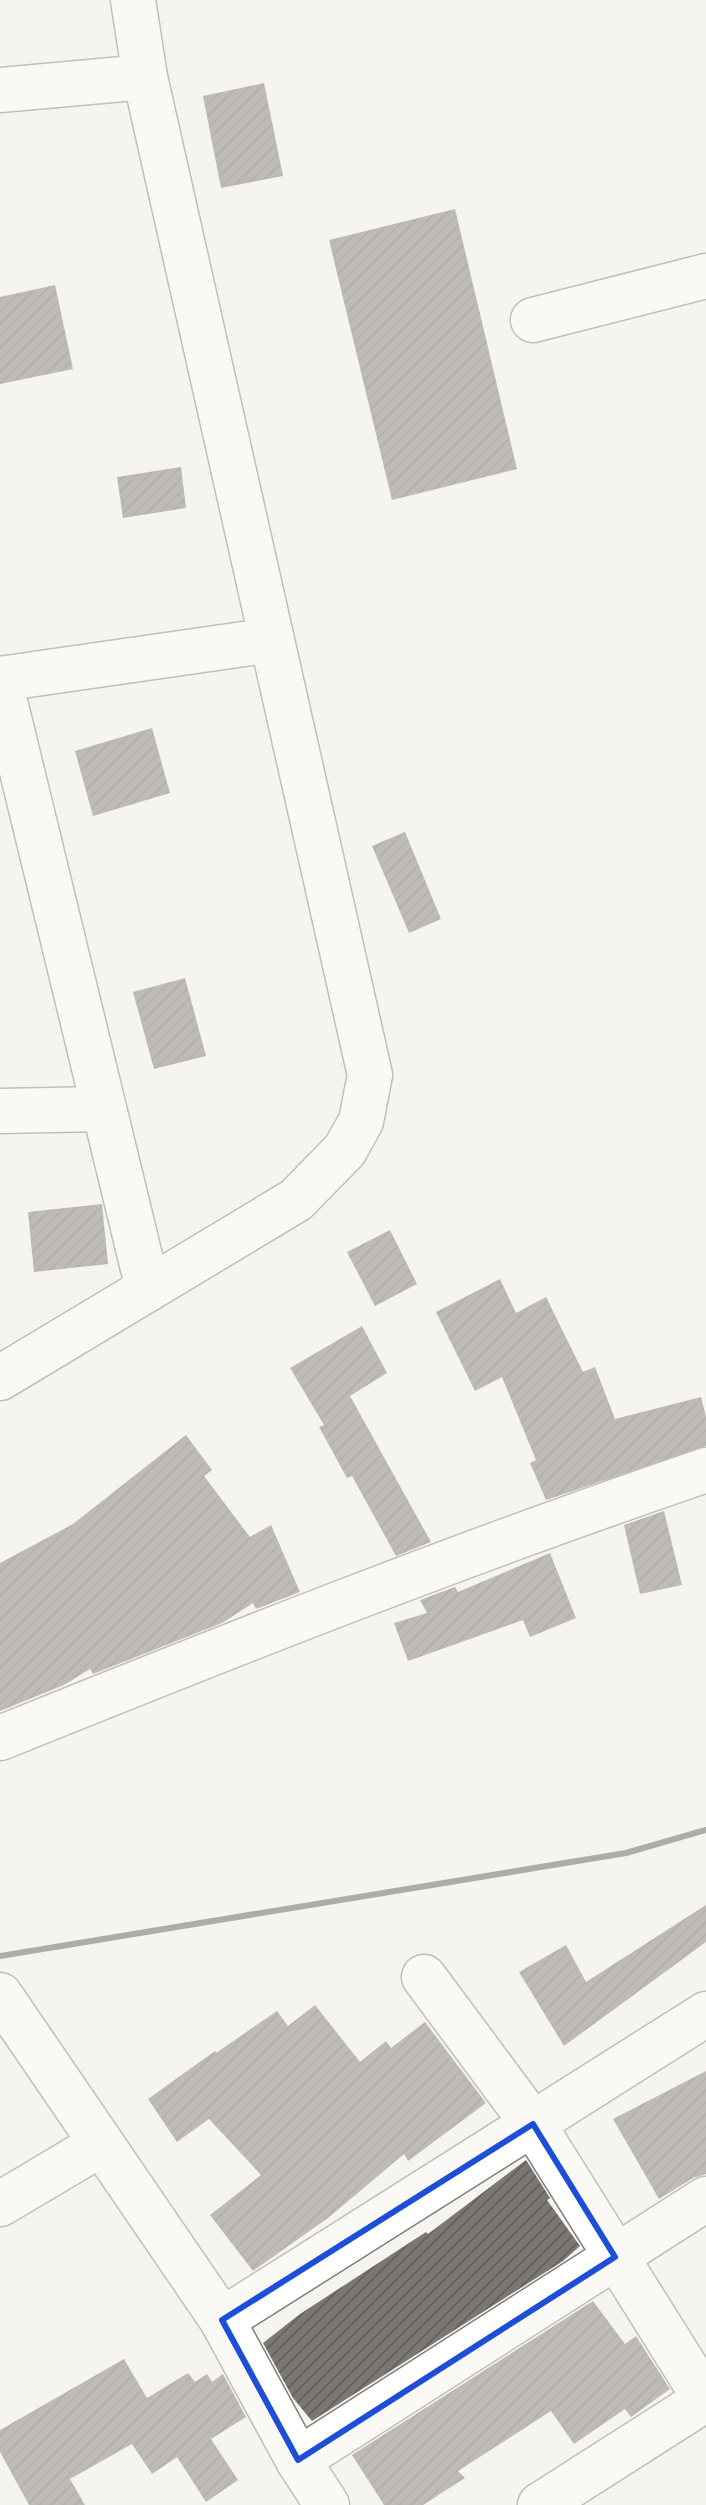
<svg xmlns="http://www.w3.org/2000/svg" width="706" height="2505" font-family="'Archivo Narrow',sans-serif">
<defs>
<pattern id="building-hatch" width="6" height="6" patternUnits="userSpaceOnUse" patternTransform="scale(2)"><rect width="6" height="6" fill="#7b7774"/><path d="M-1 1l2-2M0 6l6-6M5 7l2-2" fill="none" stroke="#666260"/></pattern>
</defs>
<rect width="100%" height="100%" fill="#f6f4ef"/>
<g fill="url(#building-hatch)">
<polygon points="264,83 283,176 221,188 203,96"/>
<polygon points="455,209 517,469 392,500 329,240"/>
<polygon points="55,285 73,369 0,384 0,297"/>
<polygon points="181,467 186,508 123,518 117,477"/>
<polygon points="152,728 170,793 93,816 75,751"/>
<polygon points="405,832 441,919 409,933 372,846"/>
<polygon points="185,978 206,1056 154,1069 133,992"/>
<polygon points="102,1204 108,1264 34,1272 28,1212"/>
<polygon points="390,1230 417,1284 375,1306 347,1252"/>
<polygon points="500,1279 516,1313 546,1297 583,1372 595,1367 615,1419 701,1397 706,1417 706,1446 546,1500 530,1463 536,1460 502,1377 475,1391 436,1312"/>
<polygon points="362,1326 387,1373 350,1396 431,1542 396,1556 352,1476 347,1478 319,1427 324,1425 290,1368"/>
<polygon points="186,1435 212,1470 204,1476 250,1537 271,1525 300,1592 256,1609 253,1603 222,1623 93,1674 90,1669 64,1685 0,1711 0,1563 73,1524"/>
<polygon points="664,1511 682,1585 640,1594 624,1525"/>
<polygon points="550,1553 576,1618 530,1637 523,1620 408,1661 394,1623 427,1613 420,1600 455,1587 458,1592"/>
<polygon points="706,1905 706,1942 564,2046 519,1972 566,1945 586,1982"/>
<polygon points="315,2005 360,2062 386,2041 391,2048 425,2022 486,2103 408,2161 404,2154 328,2218 253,2271 210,2215 261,2175 209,2119 177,2142 148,2099 215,2051 216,2053 277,2011 288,2026"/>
<polygon points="706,2071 706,2174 693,2178 659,2199 613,2119"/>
<polygon points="526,2160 550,2198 547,2200 580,2246 563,2261 312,2421 293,2398 263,2343 300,2314 426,2232 428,2234"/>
<polygon points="593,2301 625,2344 636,2336 670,2389 631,2417 625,2409 574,2444 551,2411 458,2471 465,2478 423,2505 384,2505 352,2455"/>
<polygon points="124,2359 147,2398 188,2373 195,2382 207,2374 212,2382 223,2374 246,2417 211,2439 238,2480 206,2502 177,2457 152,2474 132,2444 70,2479 85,2505 29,2505 0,2452 0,2430"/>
</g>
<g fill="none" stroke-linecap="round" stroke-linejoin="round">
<defs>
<g id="minor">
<polyline points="0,90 145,77"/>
<polyline points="533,320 706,276"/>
<polyline points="0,679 271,640"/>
<polyline points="0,681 148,1289"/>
<polyline points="0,1111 103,1109"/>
<polyline points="0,1378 296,1200 345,1150 361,1121 370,1075 145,77 133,0"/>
<path d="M0,1738C233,1644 468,1551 706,1470"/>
<polyline points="424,1977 533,2124 706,2400"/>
<polyline points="0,1995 222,2320 298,2460 327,2505"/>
<polyline points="0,2204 101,2144"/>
<polyline points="222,2320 706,2014"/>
<polyline points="298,2460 706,2199"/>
<polyline points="540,2505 706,2399"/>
</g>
</defs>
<use href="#minor" stroke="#807e7a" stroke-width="47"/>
<use href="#minor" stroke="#fff" stroke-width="44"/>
<polyline stroke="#555451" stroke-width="6" points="0,1956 626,1853 706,1830"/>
</g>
<path d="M0 0H706V2505H0ZM533,2124L615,2257L298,2460L222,2320Z" fill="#f6f4ef" fill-opacity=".55" fill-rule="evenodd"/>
<path fill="none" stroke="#1d4ed8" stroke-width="6" stroke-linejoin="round" d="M533,2124L615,2257L298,2460L222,2320Z"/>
</svg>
